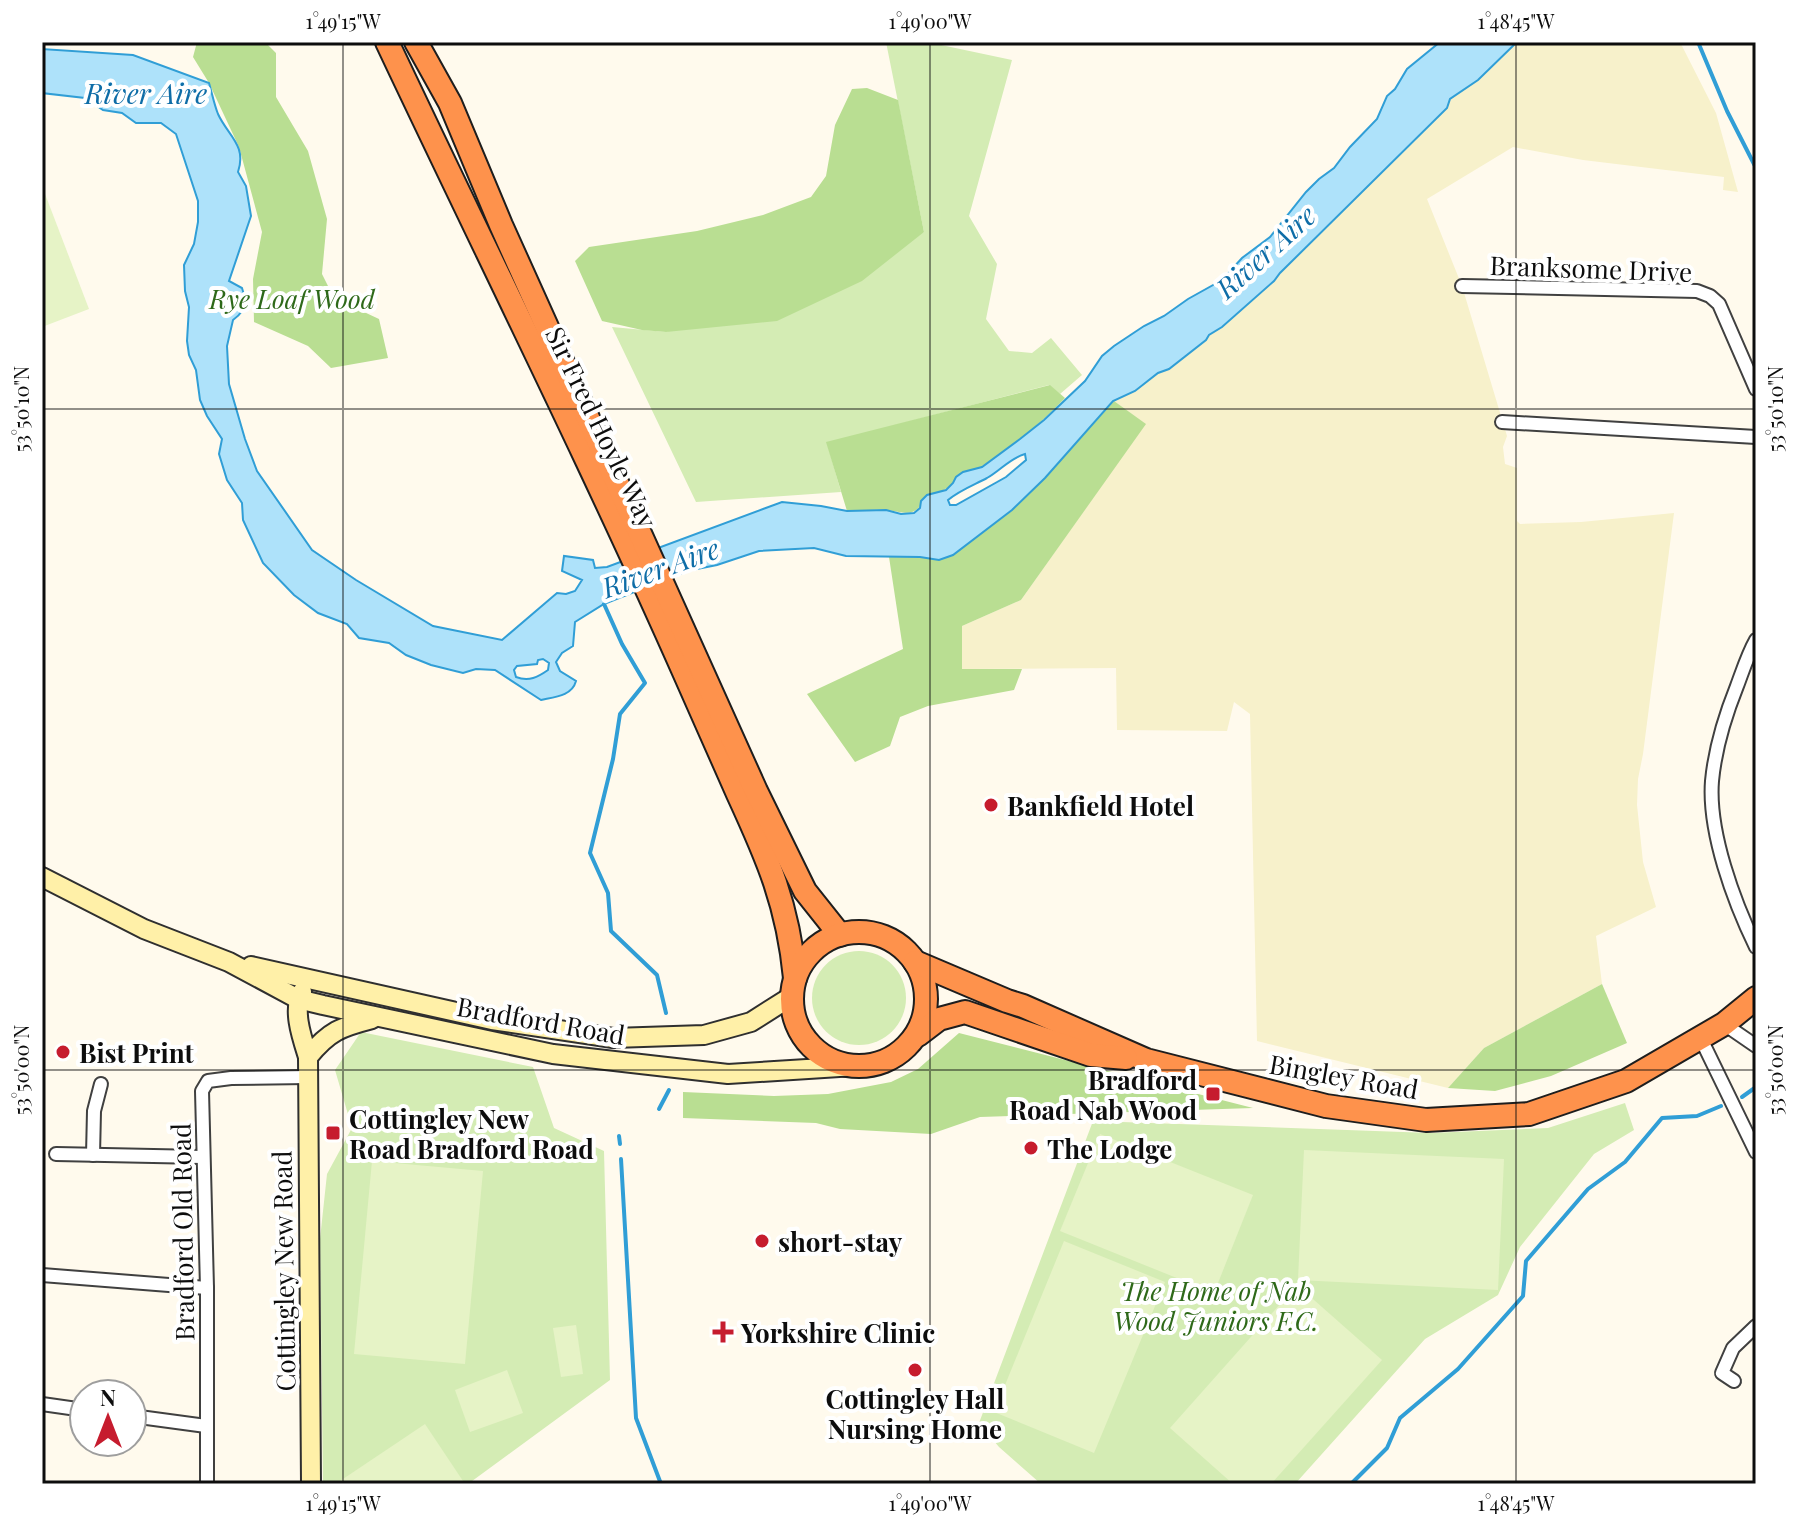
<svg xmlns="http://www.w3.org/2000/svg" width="1798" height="1526" font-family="'Playfair Display',serif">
<rect width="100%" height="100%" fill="#fffaed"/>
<polygon fill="#f7f1cb" points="1517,42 1680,42 1716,113 1738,192 1723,190 1724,177 1583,160 1513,147 1427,199 1462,286 1507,436 1503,447 1505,464 1517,468 1517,521 1520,524 1581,522 1674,513 1643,754 1638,779 1637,805 1643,862 1656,907 1596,936 1602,984 1484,1048 1448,1088 1257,1041 1250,714 1234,702 1227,731 1117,730 1116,668 962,669 962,626 1021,600 1145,424 1114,401 1135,391 1158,373 1169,369 1206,340 1209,335 1222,327 1274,281 1280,273 1447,108 1450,99 1478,80"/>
<g fill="#d4ecb4">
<polygon points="886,42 927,42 1012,60 969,216 997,264 986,319 1009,351 1032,353 1051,338 1082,375 1060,394 1049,385 827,443 841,492 696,502 612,327 666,332 924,232"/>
<circle cx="859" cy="998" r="47"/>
<polygon points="361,1032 533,1067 554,1128 604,1151 610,1380 468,1484 323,1484 320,1239 327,1174 352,1128 335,1070"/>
<polygon points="1625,1103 1634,1130 1594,1154 1520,1247 1498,1295 1425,1339 1295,1484 1041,1484 999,1447 979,1423 1093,1121 1431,1133 1548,1128"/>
</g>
<g fill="#b9de92">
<polygon points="197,42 265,42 276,53 276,97 308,151 327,219 322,274 334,298 379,319 388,358 331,368 308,346 254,322 253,279 262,232 239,147 209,83 193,57"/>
<polygon points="867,88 898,100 924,232 862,281 777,321 666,332 642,330 602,321 575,261 589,247 697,231 763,215 811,197 826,176 835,125 852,89"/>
<path d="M1050,385L1065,398C1034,431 999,457 961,479C948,487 942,493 927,495C914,520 908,512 885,510C873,509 859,511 847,511L826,442Z"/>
<polygon points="1114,401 1146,424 1021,600 962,626 962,669 1022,669 1014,690 928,706 900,717 890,746 855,762 807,694 903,649 889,557 920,557 939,560 953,555 1012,510 1045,478"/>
<polygon points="1602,984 1627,1043 1551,1076 1495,1091 1448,1088 1484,1048"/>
<polygon points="959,1033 1253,1108 980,1117 931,1134 840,1129 816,1123 683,1118 683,1092 774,1096 828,1094 891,1082 918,1069"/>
</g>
<g fill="#e6f3c6">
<polygon points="42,186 89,309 42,327"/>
<polygon points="1100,1134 1253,1195 1214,1293 1060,1231"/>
<polygon points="1304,1150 1504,1159 1498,1290 1298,1280"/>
<polygon points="372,1161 483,1171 465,1364 354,1354"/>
<polygon points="1064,1241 1165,1282 1094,1453 994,1412"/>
<polygon points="1297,1285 1382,1360 1271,1484 1233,1484 1170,1428"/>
<polygon points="576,1325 583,1374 561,1377 553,1328"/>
<polygon points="507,1370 523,1413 470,1432 455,1390"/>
<polygon points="425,1424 463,1481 458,1484 342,1484 340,1481"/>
</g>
<path fill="#aee2fa" stroke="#309ed6" stroke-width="2" fill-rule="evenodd" d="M1440,42H1517L1478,80L1450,99L1447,108L1280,273L1274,281L1222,327L1209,335L1206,340L1169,369L1158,373L1135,391L1113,401L1045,478L1012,510L953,555L939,560L920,557L846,556L814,548L759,551L717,565L687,571L604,604L575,622L573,646L562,653L556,662L560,671L576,681C572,696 555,697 541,700L495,670L476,669L463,673L431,665L406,655L389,643L359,638L347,624L318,613L294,595L263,563L243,520L242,503L227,480L219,454L222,439L207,416L200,400L196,370L189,355L187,341L189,307L185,291L184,265L194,244L198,222V201L176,134L161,123H136L122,113L103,110L85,98L42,93V49L133,55L209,83C212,93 214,104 218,114C228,136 247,145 238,172L246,186L251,216L229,281L242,288C247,301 245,312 233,320L227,346L229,384L245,439L257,471L312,550L356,580L433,626L502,640L557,593L566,594L575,591L582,580L562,571L564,556L593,560L595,568L607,567L782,502L821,506L847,511L886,510L901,514L914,513L920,508L921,501L927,495L946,490L953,483L956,477L963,472L982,467L1020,439L1044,420L1085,381L1102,356L1114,346L1144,326L1164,316L1188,299L1222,280L1242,258L1270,237L1306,192L1319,179L1334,168L1350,147L1377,119L1387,96L1395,89L1407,69ZM1025,454L1026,460L1006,477L956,505H950L948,500C960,490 974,485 987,478C1001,470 1010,458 1025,454ZM543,659L549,663L548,670C538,677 529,682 516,677L514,670L517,666L537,664L538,660Z"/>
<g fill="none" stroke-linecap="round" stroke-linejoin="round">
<g stroke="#309ed6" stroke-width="4">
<polyline points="1698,42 1727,111 1756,168"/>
<polyline points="604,604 622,644 645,683 620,714 613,759 590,853 608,893 611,931 657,975 666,1013"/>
<polyline points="1742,1097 1756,1087"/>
<polyline points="659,1109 669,1090"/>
<polyline points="619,1136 620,1144"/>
<polyline points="621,1159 636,1418 661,1484"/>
<polyline points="1351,1484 1387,1448 1400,1418 1458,1369 1523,1296 1526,1261 1588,1189 1625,1162 1662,1118 1697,1116 1721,1106"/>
</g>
<defs>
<g id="street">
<polyline points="1462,286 1697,291 1710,296 1719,304 1756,389"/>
<polyline points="1502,422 1756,437"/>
<path d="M1756,640C1748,654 1743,670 1737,686C1725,716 1715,749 1712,781C1708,832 1734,902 1756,947"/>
<polyline points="1724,1024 1756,1046"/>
<polyline points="1701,1039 1756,1152"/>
<polyline points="56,1154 202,1157"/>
<polyline points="93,1155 94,1111 101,1084"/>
<polyline points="42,1275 207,1288"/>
<polyline points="1734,1381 1722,1373 1733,1348 1756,1326"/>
<polyline points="42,1404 84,1410"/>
<polyline points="132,1416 206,1426"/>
<polyline points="207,1484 207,1288 202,1091 208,1081 231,1078 308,1077"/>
</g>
<g id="secondary">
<polyline points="42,877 144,929 229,962 298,999 323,1005 553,1054 728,1074 855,1066"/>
<polyline points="251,966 492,1020 613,1038 704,1035 751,1022 792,996"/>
<path d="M302,992C292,1010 302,1038 308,1057L311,1484"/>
<path d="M308,1057C329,1031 341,1027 372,1019"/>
</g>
<g id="highway">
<path d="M387,42C486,252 590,460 684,672C702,713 720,753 738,794C768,859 788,905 795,978"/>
<polyline points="416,42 450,103 501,225 756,791 805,891 840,935"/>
<circle cx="859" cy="999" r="67"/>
<polyline points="915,962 1007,1001 1023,1006 1146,1060 1326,1106 1426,1120 1529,1114 1626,1081 1724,1024 1756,998"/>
<polyline points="918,1035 939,1019 965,1012 1091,1055 1126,1058"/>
</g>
</defs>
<use href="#street" stroke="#404040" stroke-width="16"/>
<use href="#secondary" stroke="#2f2f2f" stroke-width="22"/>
<use href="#highway" stroke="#1e1e1e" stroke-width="26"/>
<use href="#street" stroke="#fff" stroke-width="12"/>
<use href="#secondary" stroke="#fff0a8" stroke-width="18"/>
<use href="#highway" stroke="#fe924c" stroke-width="22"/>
</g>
<path fill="none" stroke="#0d0d0d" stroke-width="2" stroke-opacity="0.45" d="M343,42V1484M930,42V1484M1516,42V1484M42,409H1756M42,1070H1756"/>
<g fill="#c61c2e" stroke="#fff" stroke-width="3">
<circle cx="991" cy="805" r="8"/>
<circle cx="63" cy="1052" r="8"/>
<rect x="1205" y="1086" width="16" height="16" rx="4"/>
<rect x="325" y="1125" width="16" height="16" rx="4"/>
<circle cx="1031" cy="1148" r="8"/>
<circle cx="762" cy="1241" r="8"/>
<path d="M719 1320h8v8h8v8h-8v8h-8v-8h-8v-8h8z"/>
<circle cx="915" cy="1370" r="8"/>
</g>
<g text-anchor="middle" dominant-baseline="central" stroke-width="8" stroke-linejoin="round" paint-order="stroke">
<g font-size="26" fill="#0d0d0d" stroke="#fff">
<text transform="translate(1591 268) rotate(2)">Branksome Drive</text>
<text transform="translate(602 427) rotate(64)">Sir Fred Hoyle Way</text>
<text transform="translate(541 1020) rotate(10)">Bradford Road</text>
<text transform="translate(1344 1076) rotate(10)">Bingley Road</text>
<text transform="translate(182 1232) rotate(-91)">Bradford Old Road</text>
<text transform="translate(283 1271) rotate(-91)">Cottingley New Road</text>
</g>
<g font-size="26" font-style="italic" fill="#2e6919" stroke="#fff">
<text x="292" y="298">Rye Loaf Wood</text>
<text x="1216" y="1290">The Home of Nab<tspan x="1216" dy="30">Wood Juniors F.C.</tspan></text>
</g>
<g font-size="26" font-weight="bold" fill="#0d0d0d" stroke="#fff" text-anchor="start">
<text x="1007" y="805">Bankfield Hotel</text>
<text x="79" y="1052">Bist Print</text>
<text x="1197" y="1079" text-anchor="end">Bradford<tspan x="1197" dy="30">Road Nab Wood</tspan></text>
<text x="349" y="1118">Cottingley New<tspan x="349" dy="30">Road Bradford Road</tspan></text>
<text x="1047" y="1148">The Lodge</text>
<text x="778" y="1241">short-stay</text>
<text x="741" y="1332">Yorkshire Clinic</text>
<text x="915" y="1398" text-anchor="middle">Cottingley Hall<tspan x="915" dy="30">Nursing Home</tspan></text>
</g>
<g font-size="28" font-style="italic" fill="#0e6da7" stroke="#fff">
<text x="146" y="92">River Aire</text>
<text transform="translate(1265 251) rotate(-42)">River Aire</text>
<text transform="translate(660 567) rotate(-20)">River Aire</text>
</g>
</g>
<rect width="1798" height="1526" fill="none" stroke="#ffffff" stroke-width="88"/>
<g transform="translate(108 1418)"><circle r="38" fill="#ffffff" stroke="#9e9e9e" stroke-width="2"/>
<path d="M0-6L14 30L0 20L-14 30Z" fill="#c61c2e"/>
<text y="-12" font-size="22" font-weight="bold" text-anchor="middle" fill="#0d0d0d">N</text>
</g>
<rect x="44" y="44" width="1710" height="1438" fill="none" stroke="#0d0d0d" stroke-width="3"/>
<g font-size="20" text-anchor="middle" fill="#0d0d0d">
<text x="343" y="29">1°49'15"W</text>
<text x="930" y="29">1°49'00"W</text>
<text x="1516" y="29">1°48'45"W</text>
<text transform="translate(22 409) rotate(-90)" y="7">53°50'10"N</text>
<text transform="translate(1776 409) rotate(-90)" y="7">53°50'10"N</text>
<text transform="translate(22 1070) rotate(-90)" y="7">53°50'00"N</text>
<text transform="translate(1776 1070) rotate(-90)" y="7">53°50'00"N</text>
<text x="343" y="1511">1°49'15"W</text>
<text x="930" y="1511">1°49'00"W</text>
<text x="1516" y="1511">1°48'45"W</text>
</g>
</svg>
